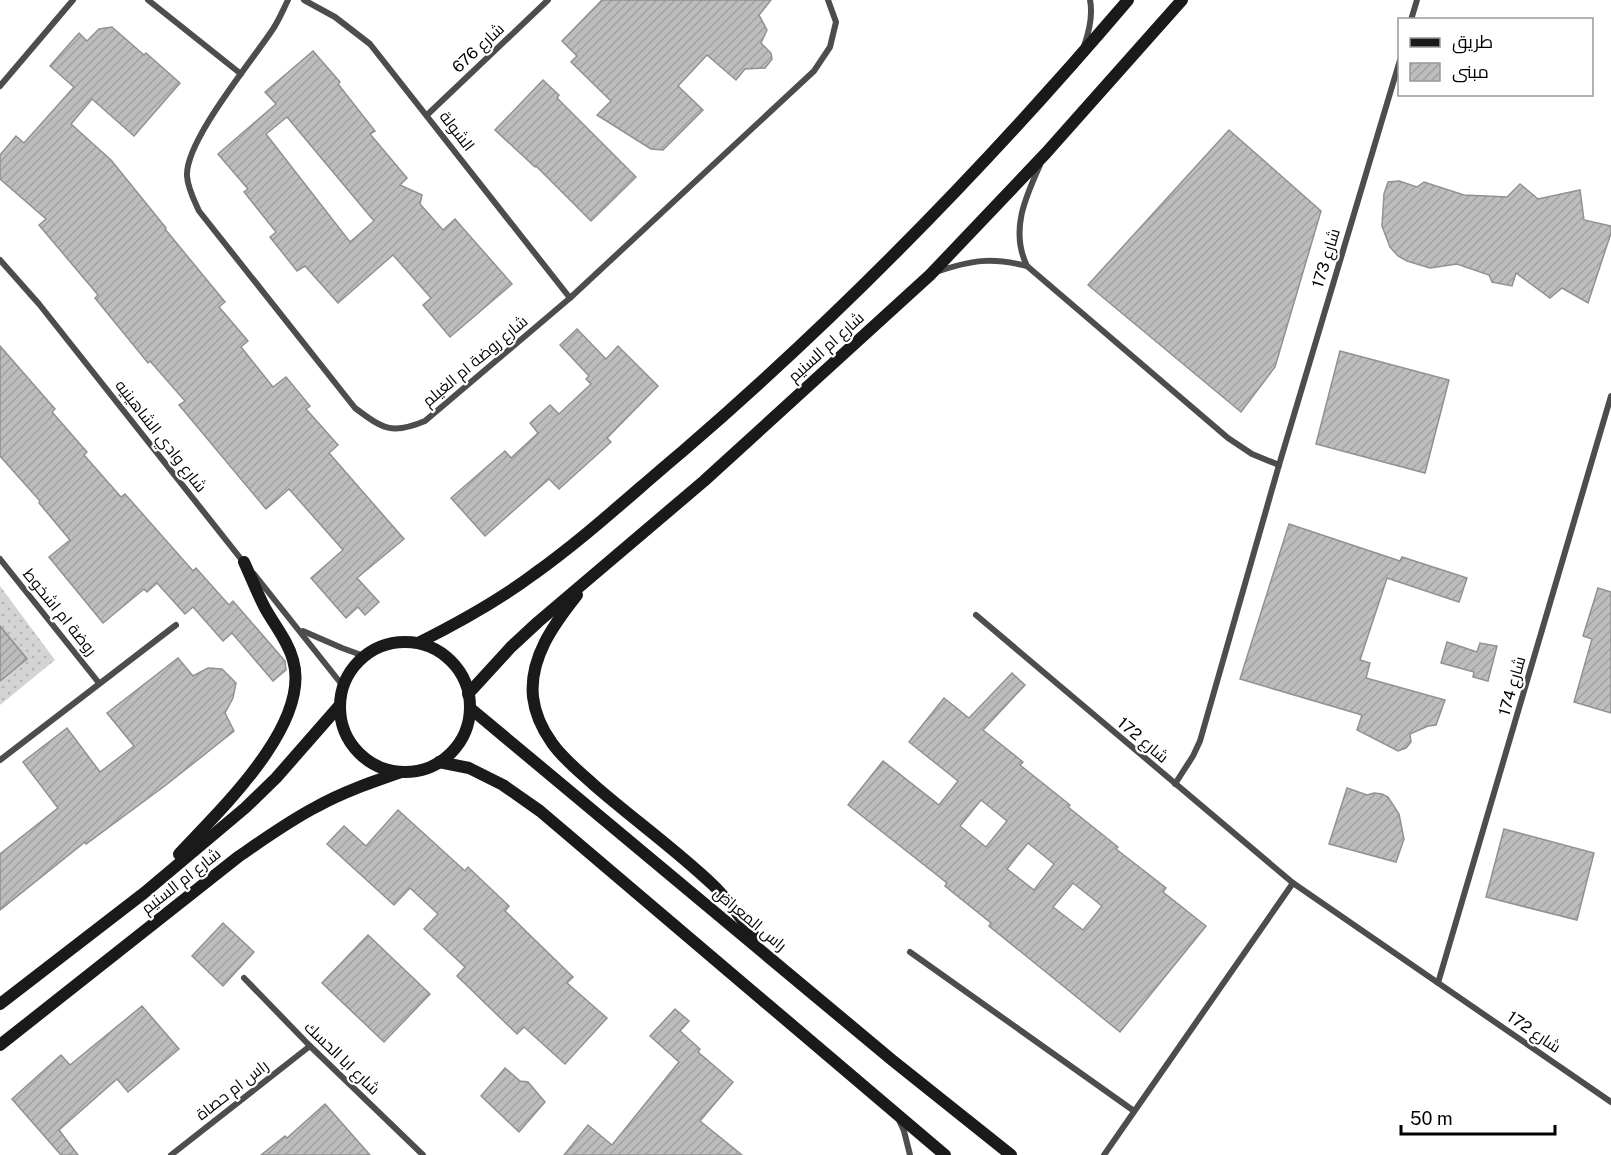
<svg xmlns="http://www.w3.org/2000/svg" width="1611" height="1155" font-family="'Public Sans',Cairo,sans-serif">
<defs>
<pattern id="grass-dots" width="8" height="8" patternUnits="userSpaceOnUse" patternTransform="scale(1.5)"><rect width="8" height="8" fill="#d4d4d4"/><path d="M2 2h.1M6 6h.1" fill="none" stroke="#b4b4b4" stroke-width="1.8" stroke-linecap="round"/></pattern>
<pattern id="building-hatch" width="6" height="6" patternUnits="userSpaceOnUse" patternTransform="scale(1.5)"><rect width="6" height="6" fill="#bdbdbd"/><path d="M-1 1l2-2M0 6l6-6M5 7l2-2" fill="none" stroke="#a1a1a1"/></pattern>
</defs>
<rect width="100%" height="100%" fill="#fff"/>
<polygon fill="url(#grass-dots)" points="0,586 55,660 0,705"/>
<g fill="url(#building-hatch)" stroke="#919191" stroke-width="1.5" fill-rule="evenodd">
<polygon points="602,0 771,0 759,15 767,30 761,43 771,53 772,59 765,68 745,69 736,80 707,55 678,86 703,110 663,150 651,149 597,115 611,101 571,62 577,56 562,41"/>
<polygon points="112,27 144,55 146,53 180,83 134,136 92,99 71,124 111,160 166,228 165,229 225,302 219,307 248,341 241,347 273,387 286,377 310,406 306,409 338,445 329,453 404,539 357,578 379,602 365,615 358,607 346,618 311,578 343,550 289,489 266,509 179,405 185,401 150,361 148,363 95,298 98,295 39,225 46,219 0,179 0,155 16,136 24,143 74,87 50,66 79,33 87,41 99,29"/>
<path d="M313,51L340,82L338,84L375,131L370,134L407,178L400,185L422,195L420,204L443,230L455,219L512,284L450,337L423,305L431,298L393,255L338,303L305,266L297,271L270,237L276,232L244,192L248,189L218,154L276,104L265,92ZM287,117L374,221L350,242L266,134Z"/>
<polygon points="543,80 559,95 557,98 636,177 591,221 536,166 535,167 495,130"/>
<polygon points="1229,130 1321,211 1275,367 1241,412 1088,285"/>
<polygon points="1399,181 1417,187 1424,182 1464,195 1507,197 1520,184 1538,199 1580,190 1584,220 1611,226 1611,233 1588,303 1562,288 1550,298 1516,273 1512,286 1492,282 1489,275 1457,264 1430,268 1407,261 1398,256 1390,247 1382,226 1384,194 1388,182"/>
<polygon points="577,329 606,359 618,346 658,386 607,438 611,442 559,489 549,479 485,536 451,498 505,451 511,458 538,433 530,423 550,405 559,414 591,384 586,379 589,376 560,345"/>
<polygon points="0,346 55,409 52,412 87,452 84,455 121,497 125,494 193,571 196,568 229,605 233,601 285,661 286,670 273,681 232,633 223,641 193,607 185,614 157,583 147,592 144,589 103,623 49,557 70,540 39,503 40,501 0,456"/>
<polygon points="1340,351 1449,380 1425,473 1316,444"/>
<polygon points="1289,524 1400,561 1402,557 1467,578 1459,602 1387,578 1360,660 1370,663 1366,678 1445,700 1436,725 1428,726 1410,734 1411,742 1406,748 1398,751 1357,730 1362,715 1240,679"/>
<polygon points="1598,588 1611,592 1611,713 1574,702 1592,639 1583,636"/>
<polygon points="0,626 27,659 0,681"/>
<polygon points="1447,642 1477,652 1480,643 1497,646 1488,681 1473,677 1474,672 1441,663"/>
<polygon points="178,658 193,676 208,668 222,669 236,683 233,698 225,713 234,731 166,785 86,844 85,842 0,910 0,854 58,808 23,762 67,728 100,772 134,746 107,713"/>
<path d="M1012,673L1025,685L983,730L1023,762L1020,765L1070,805L1068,807L1118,847L1116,849L1166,888L1163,892L1206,926L1120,1032L989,926L991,923L945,886L947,883L848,805L883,761L939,805L958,781L909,742L944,698L969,718ZM981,800L1007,821L986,847L960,826ZM1028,843L1054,864L1034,890L1007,869ZM1073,883L1102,906L1083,930L1053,907Z"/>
<polygon points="1347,788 1367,795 1374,793 1382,794 1388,797 1399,814 1404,839 1396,862 1329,844"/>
<polygon points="398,810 465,871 468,867 509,906 505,911 573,977 567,983 607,1018 565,1064 524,1027 517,1034 457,976 465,967 424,929 438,914 410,888 394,905 327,844 344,826 366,846"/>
<polygon points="1504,829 1594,853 1577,920 1486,897"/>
<polygon points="223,923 254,952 223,986 192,956"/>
<polygon points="368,935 430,994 384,1042 322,983"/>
<polygon points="142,1006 179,1049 128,1092 117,1079 59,1130 78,1155 61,1155 12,1099 61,1055 70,1065"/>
<polygon points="675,1009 689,1021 680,1031 700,1049 698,1052 733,1082 700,1121 742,1155 564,1155 588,1125 612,1145 679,1062 650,1036"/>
<polygon points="505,1068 520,1081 528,1082 545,1102 519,1132 481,1096"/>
<polygon points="325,1104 370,1155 261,1155 285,1136 287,1138"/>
</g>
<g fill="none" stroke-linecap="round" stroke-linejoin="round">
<g stroke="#4d4d4d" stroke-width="6">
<polyline points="148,0 241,74"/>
<path d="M288,0C283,10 279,20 273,29C252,61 185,141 187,176C188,189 194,200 199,211L355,408C383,429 392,435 425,421L570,298L814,71L830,47L836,22L828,0"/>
<polyline points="304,0 335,17 370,44 570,298"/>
<polyline points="1411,20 1417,0"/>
<path d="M1084,46C1089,32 1093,15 1090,0"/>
<polyline points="0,86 73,0"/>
<polyline points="427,115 548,0"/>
<path d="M1040,165C1025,198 1010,231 1027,266L1228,438L1252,454L1279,465"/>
<polyline points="0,260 39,304 245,564"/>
<path d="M936,272C972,260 990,257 1027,266"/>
<polyline points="0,559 99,683"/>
<polyline points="254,574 343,686"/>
<polyline points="976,615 1293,883 1611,1102"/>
<polyline points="303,631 342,648 364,656"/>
<polyline points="0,760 176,625"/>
<polyline points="1175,784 1193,756 1200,741 1279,465 1400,60"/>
<polyline points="910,952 1134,1111"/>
<polyline points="244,978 310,1046 423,1155"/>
<polyline points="1438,983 1611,396"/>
<polyline points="899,1120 904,1131 910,1155"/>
<polyline points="171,1155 310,1046"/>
<polyline points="1104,1155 1293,883"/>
</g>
<g stroke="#1a1a1a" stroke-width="12">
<path d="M577,595C554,624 529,658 533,697C535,714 542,729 552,743C563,759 580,772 594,785C633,819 675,849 713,885C729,900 742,921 756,938"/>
<circle cx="405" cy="707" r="65"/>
<path d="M418,643C458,623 498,601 534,574C586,537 634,492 683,451C843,313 991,161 1128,0"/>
<polyline points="468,694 511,647 538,622 704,481 930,275 1046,153 1182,0"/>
<polyline points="470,708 892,1060 1011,1155"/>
<polyline points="439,762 469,768 503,785 540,811 945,1155"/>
<path d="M179,854C219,811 312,724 293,660C288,641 275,626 265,608C257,593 251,577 244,562"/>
<polyline points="0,1004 144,893 245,808 276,778 340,705"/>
<path d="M0,1045L238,857C264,839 289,821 316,807C343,792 372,782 401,772"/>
</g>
</g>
<g text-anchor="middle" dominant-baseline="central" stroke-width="4.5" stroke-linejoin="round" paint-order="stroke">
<g font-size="16" fill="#000" stroke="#fff">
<text transform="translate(478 48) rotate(-43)">شارع 676</text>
<text transform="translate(457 131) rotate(52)">الشولة</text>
<text transform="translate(1326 258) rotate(-73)">شارع 173</text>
<text transform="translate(826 347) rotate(-42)">شارع ام السنيم</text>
<text transform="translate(475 361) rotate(-40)">شارع روضة ام الغيلم</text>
<text transform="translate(161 436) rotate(52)">شارع وادي الشاهينيه</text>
<text transform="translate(60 612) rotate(51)">روضة ام اشخوط</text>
<text transform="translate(1512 686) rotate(-74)">شارع 174</text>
<text transform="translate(1143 740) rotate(40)">شارع 172</text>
<text transform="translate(181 881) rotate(-38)">شارع ام السنيم</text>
<text transform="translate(750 919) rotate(40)">راس المعراض</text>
<text transform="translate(1534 1032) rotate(34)">شارع 172</text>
<text transform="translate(342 1058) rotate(44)">شارع ابا الحسك</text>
<text transform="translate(232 1090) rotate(-38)">راس ام حصاة</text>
</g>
</g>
<rect x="1398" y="18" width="195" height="78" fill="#ffffff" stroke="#999999" stroke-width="1.5"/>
<rect x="1410" y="38" width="30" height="9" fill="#1a1a1a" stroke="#999999" stroke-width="1.5"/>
<text x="1452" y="48" font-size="18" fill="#000000">طريق</text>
<rect x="1410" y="63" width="30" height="18" fill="url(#building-hatch)" stroke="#999999" stroke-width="1.5"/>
<text x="1452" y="78" font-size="18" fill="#000000">مبنى</text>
<path d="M1401 1125v9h154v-9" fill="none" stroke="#000000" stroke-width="3"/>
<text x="1410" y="1125" font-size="18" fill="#000000" stroke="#ffffff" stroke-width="4.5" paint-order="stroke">50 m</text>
</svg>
